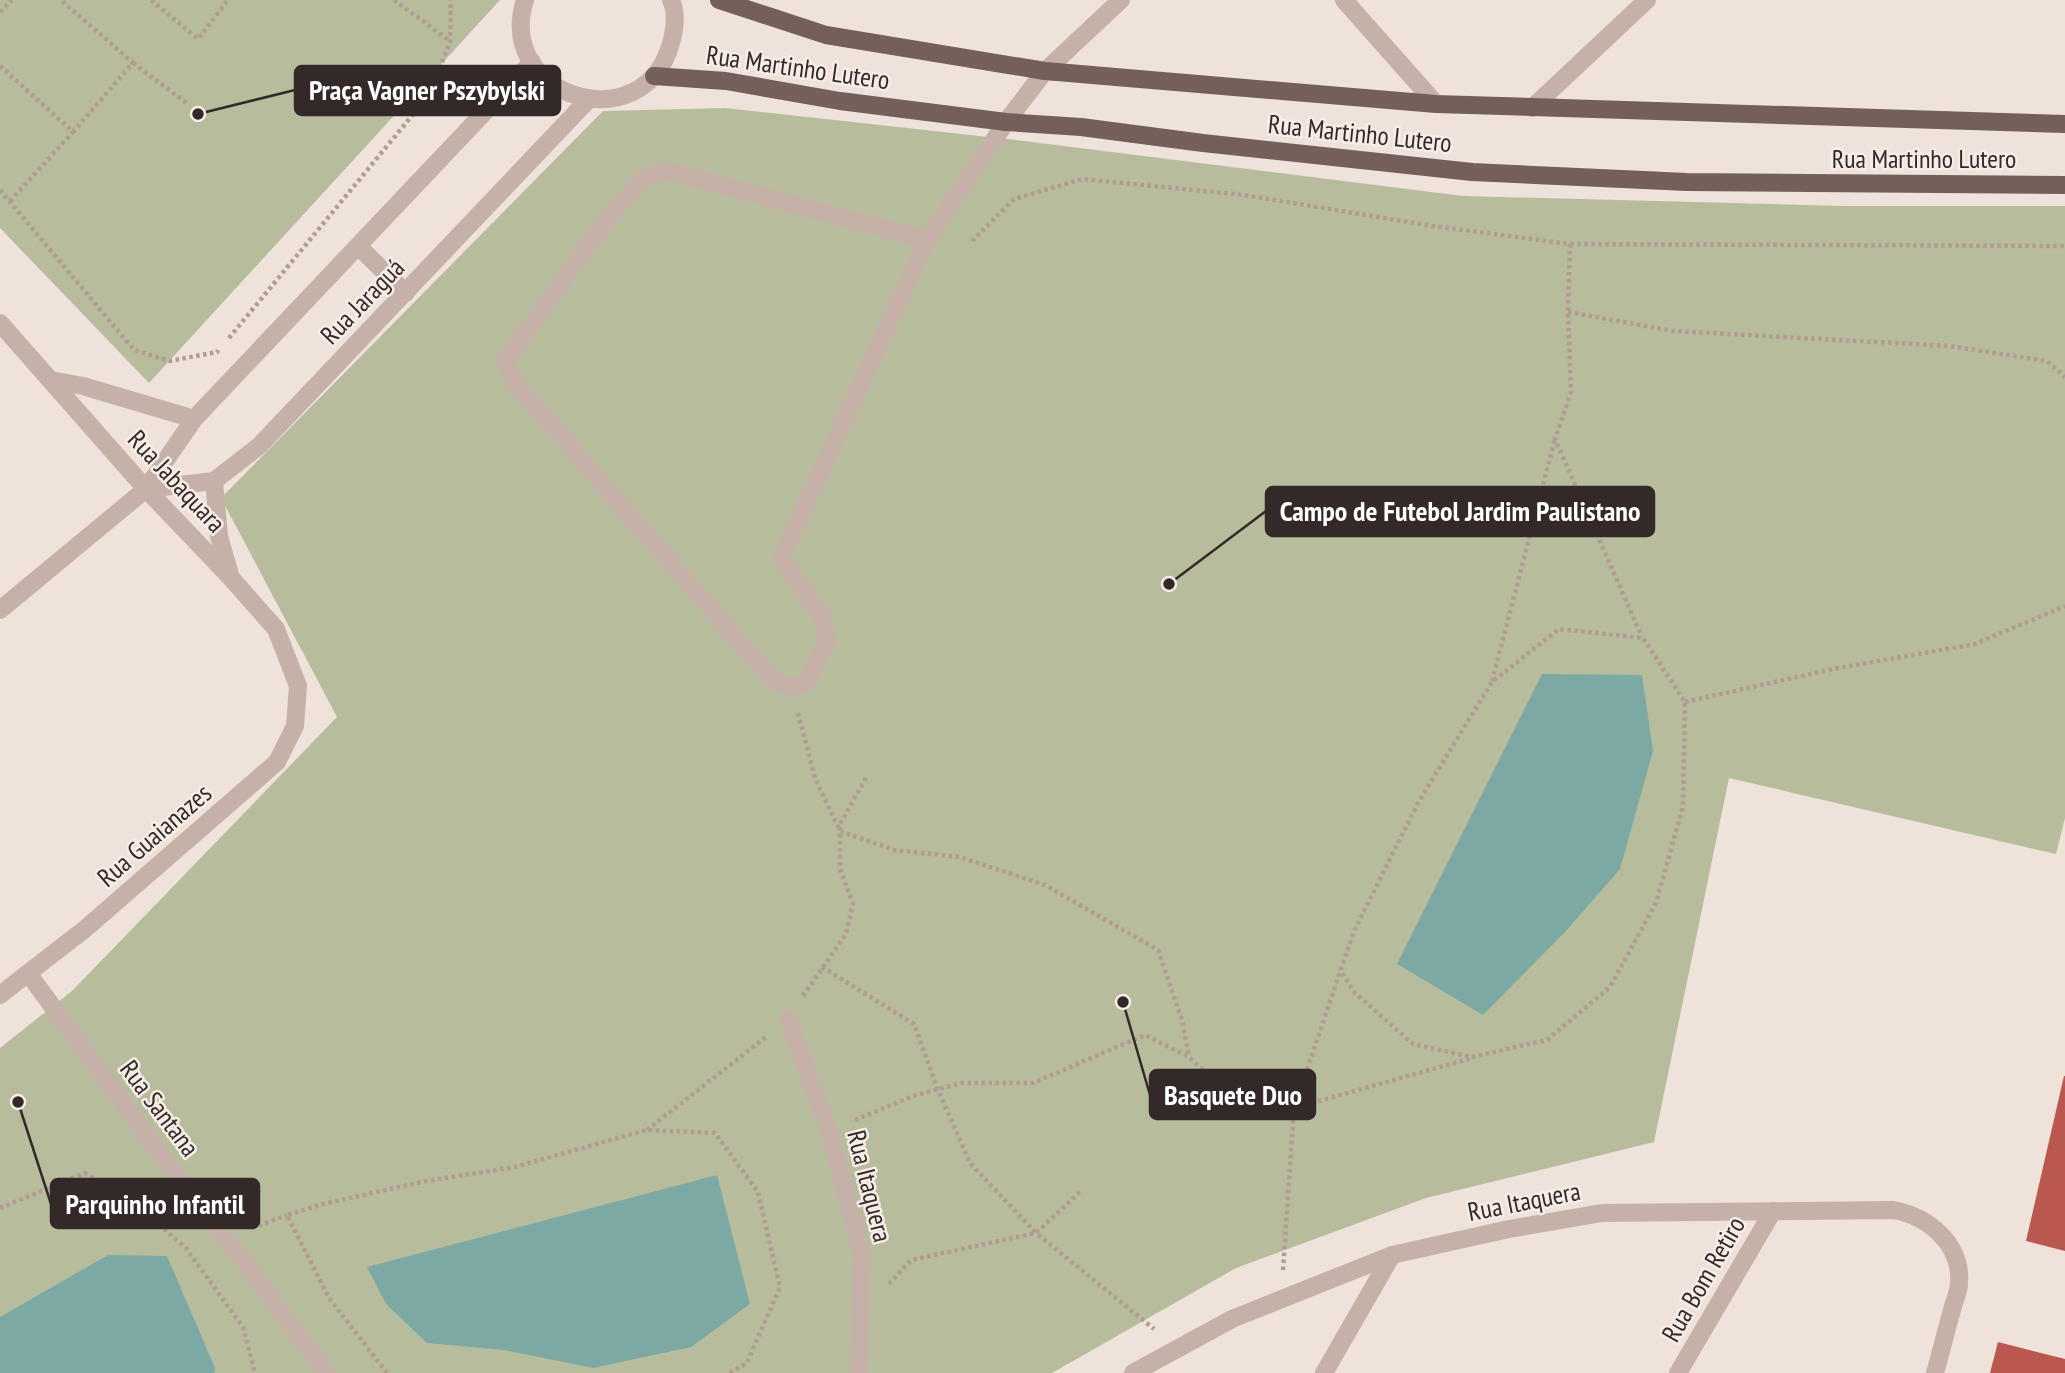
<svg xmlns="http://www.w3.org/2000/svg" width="2065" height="1373" font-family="'PT Sans Narrow',sans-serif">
<rect width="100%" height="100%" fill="#efe2db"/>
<g fill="#b7bd9c">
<polygon points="0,0 500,0 149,383 0,228"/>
<polygon points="725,108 1016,140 1463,196 1842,206 2065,206 2065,818 2056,854 1729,778 1654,1142 1426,1198 1236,1268 1052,1373 0,1373 0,1048 72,991 337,717 221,498 603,111"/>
</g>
<g fill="#7da9a4">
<polygon points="1542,674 1642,675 1653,751 1620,869 1566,931 1483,1015 1397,964"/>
<polygon points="717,1175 750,1304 691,1347 593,1368 504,1350 427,1343 386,1304 367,1267"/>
<polygon points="108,1255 167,1256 215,1368 214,1373 0,1373 0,1317"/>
</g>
<g fill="#ba574e">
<polygon points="2064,1076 2065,1076 2065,1251 2026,1241"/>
<polygon points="1998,1342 2065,1359 2065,1373 1990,1373"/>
</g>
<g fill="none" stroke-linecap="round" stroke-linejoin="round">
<g stroke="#b19b93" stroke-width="4.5" stroke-dasharray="3.5 3.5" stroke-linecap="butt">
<polyline points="151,0 198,39 228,0"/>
<polyline points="394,0 450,41"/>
<polyline points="0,12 12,0"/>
<polyline points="133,63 188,104"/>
<polyline points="0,66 73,132 133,63 61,0"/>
<polyline points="0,190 134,350 170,361 217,352 218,350"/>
<polyline points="10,201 73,132"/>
<polyline points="972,241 1014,199 1083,179 1244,195 1433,226 1570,244 2065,246"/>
<polyline points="1570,244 1568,312 1571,392 1555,439 1642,637"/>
<polyline points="1568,312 1673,331 1950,346 2047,361 2065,377"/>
<polyline points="229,338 429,95 450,42 451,0"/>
<polyline points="1492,681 1555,439"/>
<polyline points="1685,702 1833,669 1975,644 2065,606"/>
<polyline points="798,713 815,778 840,831 894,850 960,857 1045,885 1158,950 1182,1020 1189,1057"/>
<polyline points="822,967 914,1024 938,1090 970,1163 1036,1233 1154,1329"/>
<polyline points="803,996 846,934 853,904 840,869 840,824 867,776"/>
<polyline points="855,1120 913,1096 961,1083 1033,1083 1145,1035 1189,1057 1238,1103 1294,1108 1472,1058"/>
<polyline points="647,1130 767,1036"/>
<polyline points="0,1208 85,1173 137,1206 185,1247 243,1327 255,1373"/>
<polyline points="252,1228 287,1215"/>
<polyline points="1283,1270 1294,1108 1354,931 1419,801 1492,682 1559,629 1643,638 1685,702 1683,807 1656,903 1610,987 1547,1040 1472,1057 1413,1044 1355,993 1340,970"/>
<polyline points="889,1284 911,1260 1036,1233 1081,1191"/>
<polyline points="387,1373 329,1298 287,1215 323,1204 426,1181 515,1167 646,1130 715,1133 758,1192 780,1287 747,1363 729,1373"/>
</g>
<g stroke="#c6b1a8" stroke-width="18">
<path d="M525,0C494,97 644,143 671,43C675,29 677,13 671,0"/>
<polyline points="1344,0 1436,104"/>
<polyline points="1532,108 1647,0"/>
<polyline points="927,240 664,170 641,180 606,221 505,361 514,382 773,680 791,688 807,681 828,639 821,615 781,558 927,240 1006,122 1045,71 1121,0"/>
<polyline points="359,247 406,293"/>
<polyline points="0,323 146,489 231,578 276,629 298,686 295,726 277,762 85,929 0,995"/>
<polyline points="51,380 83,386 194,419"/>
<polyline points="214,481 219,536 230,575"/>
<polyline points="146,489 214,481 259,446 588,100"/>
<polyline points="0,610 146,489 194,419 532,62"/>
<polyline points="28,973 160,1154 243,1260 327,1373"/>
<polyline points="788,1019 829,1131 861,1251 859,1373"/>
<path d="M1133,1373L1232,1319L1392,1255L1509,1229L1602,1213L1893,1210C1928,1216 1962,1244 1959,1283C1959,1292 1954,1301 1952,1310C1946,1331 1941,1352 1935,1373"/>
<polyline points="1324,1373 1392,1255"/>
<polyline points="1678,1373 1773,1211"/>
</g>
<g stroke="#745f5a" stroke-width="18">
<polyline points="719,0 826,35 1045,71 1436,104 2065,124"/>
<polyline points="654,76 726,81 840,101 1006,122 1081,127 1203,143 1472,172 1687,182 2065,185"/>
</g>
</g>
<g text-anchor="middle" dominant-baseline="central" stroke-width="5" stroke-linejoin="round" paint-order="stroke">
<g font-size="26" fill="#332928" stroke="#f7ede7">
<text transform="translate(798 67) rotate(8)">Rua Martinho Lutero</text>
<text transform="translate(1360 133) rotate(6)">Rua Martinho Lutero</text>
<text x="1924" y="158">Rua Martinho Lutero</text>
<text transform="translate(362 301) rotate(-46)">Rua Jaraguá</text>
<text transform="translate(177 481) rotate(47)">Rua Jabaquara</text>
<text transform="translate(154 835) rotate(-41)">Rua Guaianazes</text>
<text transform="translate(160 1108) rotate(53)">Rua Santana</text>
<text transform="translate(870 1186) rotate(76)">Rua Itaquera</text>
<text transform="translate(1524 1201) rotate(-11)">Rua Itaquera</text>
<text transform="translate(1703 1279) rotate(-60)">Rua Bom Retiro</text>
</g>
</g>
<path fill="none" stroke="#332928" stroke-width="2.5" d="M198 114L295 90M1169 584L1266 511M1123 1002L1150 1095M18 1102L51 1204"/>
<g fill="#332928" stroke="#f7ede7" stroke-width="2.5">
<circle cx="198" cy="114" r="7"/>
<circle cx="1169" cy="584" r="7"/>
<circle cx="1123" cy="1002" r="7"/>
<circle cx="18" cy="1102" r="7"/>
</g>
<g fill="#332928" stroke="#332928" stroke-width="2.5">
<rect x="295" y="66" width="265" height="49" rx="7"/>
<rect x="1266" y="487" width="388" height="49" rx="7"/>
<rect x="1150" y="1070" width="165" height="49" rx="7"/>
<rect x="51" y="1179" width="208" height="49" rx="7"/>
</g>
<g font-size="28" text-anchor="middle" font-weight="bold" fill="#fff">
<text x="427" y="100">Praça Vagner Pszybylski</text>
<text x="1460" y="521">Campo de Futebol Jardim Paulistano</text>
<text x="1233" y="1105">Basquete Duo</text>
<text x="155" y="1214">Parquinho Infantil</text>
</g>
</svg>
